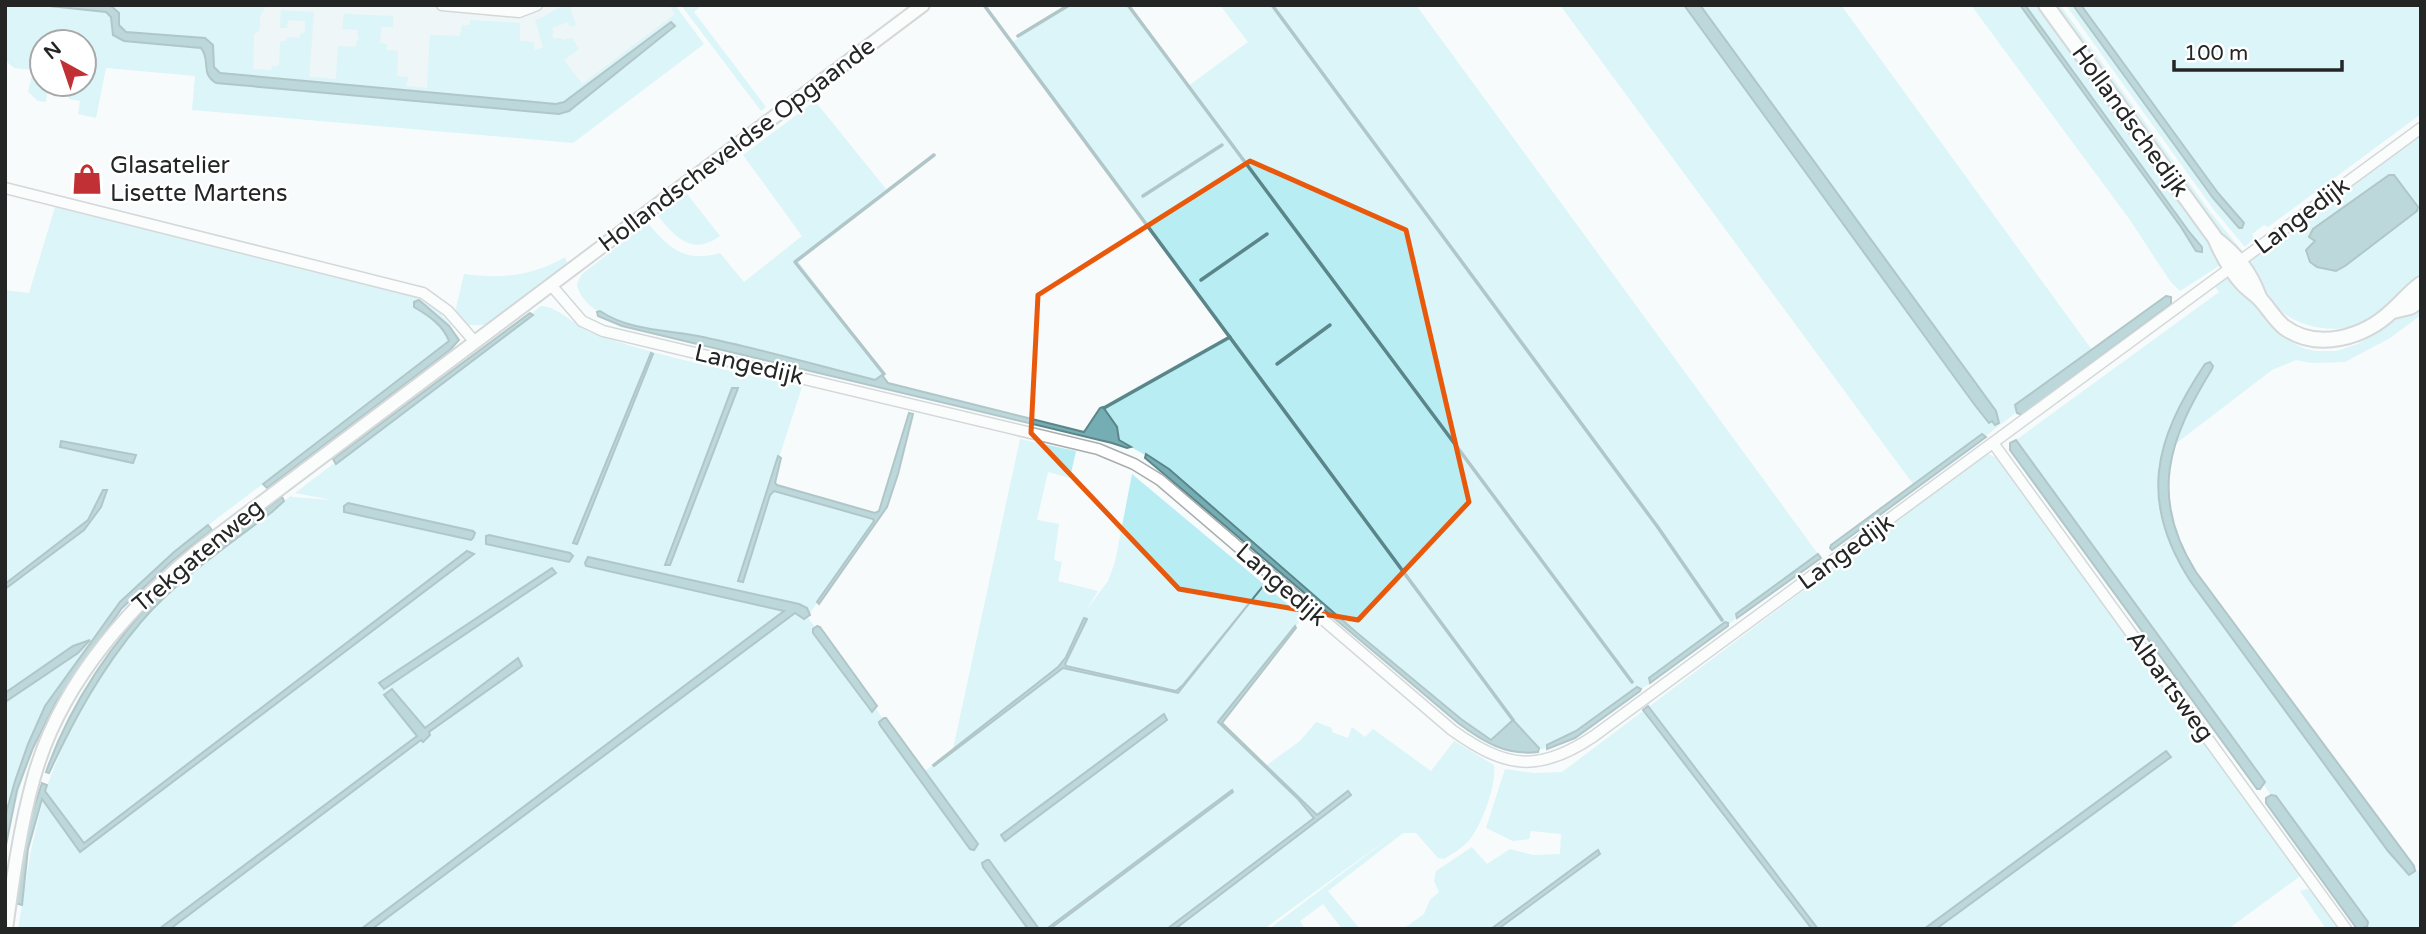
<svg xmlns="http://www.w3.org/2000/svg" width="2426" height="934" font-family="'Varela Round',sans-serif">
<rect width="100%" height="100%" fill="#f7fbfc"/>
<polygon fill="#e2eff1" points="57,5 678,5 673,26 564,107 214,78"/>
<g fill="#b8edf3" fill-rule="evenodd">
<path d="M5,5H40L106,12L111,17L113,35L201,48L206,54V72L216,83L559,114L569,111L675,26L670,22L564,102L556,104L220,73L214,67C214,55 216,44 204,38L126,32L119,25V13L110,5H267L260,16V30L254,35L253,69L271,70L272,66H279L280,41H286L287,37L300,38V34L305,33V21L288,20L287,28H280L281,10L314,12L309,77L336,79L338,46L356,47V42L359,40L357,30L342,29L344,14L393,16V27H381L380,43L387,44V50L398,51L397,76L408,77L406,86L427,88L430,35L460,36L462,25H470V20L520,23V41L533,42L535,50L543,47L535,20C551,15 556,5 574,5L570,8L576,25L570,27L568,22L552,28L554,32L551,35L554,39L561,38L563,40L572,38L579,49L564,60L582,84L675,14L669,5H675L704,44L573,143L192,110L195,76L106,68L96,118L78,114L80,101L69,99V91L48,87L46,102L38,101L28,92L33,70L14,68L5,60ZM42,42H84V84H42Z"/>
<polygon points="681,5 702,5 694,12 766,107 761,111"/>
<polygon points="1071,5 1127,5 1187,87 1248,42 1220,5 1416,5 1818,554 1736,614 1737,618 1729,624 1728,623 1648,681 1650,683 1640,690 1637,687 1575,731 1547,745 1547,748 1539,750 1513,720 1501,729 1492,740 1461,719 1356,632 1169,469 1155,459 1145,455 1119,440 1119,432 1104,408 1100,408 1228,336 1011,43"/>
<polygon points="1560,5 1684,5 1989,423 1998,417 1996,411 1700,5 1841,5 2095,354 1997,427 1986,436 1982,434 1913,484"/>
<polygon points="1971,5 2020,5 2185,233 2199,242 2190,233 2025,5 2038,5 2199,226 2222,264 2180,291 2170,281 2130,220"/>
<polygon points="2053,5 2060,5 2211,213 2243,252 2239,255 2208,218"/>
<polygon points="2066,5 2073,5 2213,198 2244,223 2218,193 2081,5 2421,5 2421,114 2268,227 2264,225 2252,234 2254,238 2245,247 2214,210"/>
<path d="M815,101L886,189L798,261L884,374L883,377L881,375L876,380C817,365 758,348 698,337C669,331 637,330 609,318C596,312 579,299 577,284L582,274L648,223C669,249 686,263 720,253L744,282L802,236L743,155Z"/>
<path d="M2421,134V272L2419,278C2403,292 2387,309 2369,320C2342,335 2304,330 2281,311C2267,300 2258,282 2248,268L2252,264L2249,259ZM2394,175L2418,207L2417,211L2345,266L2336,271L2326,270L2314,243L2315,240Z"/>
<path d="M687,194L720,236C692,256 676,238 658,216Z"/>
<path d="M55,207L413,296C427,302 456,321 455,339C393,386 331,433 268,480C199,532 127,583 79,657C40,717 19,780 5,849V290L29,293Z"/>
<path d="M565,257L568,265L486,325H468L455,312L464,274C501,279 533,276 565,257Z"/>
<path d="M2225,276L2229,280L2233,278L2283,337L2303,348L2315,351H2336L2358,344L2421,304V315L2390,338L2345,362L2312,363L2296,360L2272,370L2174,445L2186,412L2213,366L2212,363L2205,364C2169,418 2151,451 2165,517C2170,542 2177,561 2191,582L2409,875L2415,869L2421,873V929H2365L2368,922L2277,796L2271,795L2264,785L2265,782L2016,440L2219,292L2214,285Z"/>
<path d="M541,306C558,306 576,327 592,333C657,357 734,371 802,387L739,580L743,581L770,495L774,490L873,519L874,521L810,613L799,604L588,557L586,566L795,613L804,619L808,618L815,627L813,633L869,710L872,712L876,709L883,719L879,722L880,725L970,849L974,850L978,844L925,771L1063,668L1178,693L1265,586L1183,685L1176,691L1066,666L1065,664L1087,620L1084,618L1066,657L1058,667L953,749L1020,439L1076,451L1070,478L1048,472L1037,520L1059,524L1054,560L1062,562L1058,581L1098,591L1087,609L1108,581L1115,562L1132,474L1303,617L1221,721L1241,741L1221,722L1219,723L1298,799L1314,817L1317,815L1267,765L1300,741L1316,722L1332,728V732L1348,738L1352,727L1365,737L1373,729L1431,771L1454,741L1494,765C1497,784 1482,824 1470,839C1463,848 1453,853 1444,859L1438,858L1416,833H1403L1328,891L1360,929H1342L1323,904L1300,921L1305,929H1269L1397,832L1264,929H1052L1233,792L1049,927L1050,929H1039L987,860L982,863L983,867L1028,929H18L31,850L45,791L63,745L85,701L129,636L163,597L198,566L292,495V497L332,500L295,493ZM489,535L570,553L573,556L569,562L486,544V536Z"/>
<path d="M1987,454C2006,456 2036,508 2048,525C2131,642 2217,758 2303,874L2228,929H1403L1424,914L1430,900L1439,892L1434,881L1436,871L1472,847L1487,864L1510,849L1533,855L1560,854L1561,834L1531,831L1529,839L1513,841L1486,828L1505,769L1534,773L1562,772L1982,456Z"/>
<polygon points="2307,889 2315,892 2342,929 2326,929 2300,891"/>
</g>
<g fill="#74aeb4" stroke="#5c8589" stroke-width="2">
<path d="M40,5H110L119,13V25L126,32L205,38L213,45L214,67L220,73L556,104L564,102L671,22L675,26L569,111L559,114L216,83C200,74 211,59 201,48L124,41L113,35L111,17L106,12Z"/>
<polygon points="1684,5 1700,5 1996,411 1999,423 1995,425 1992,421 1989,423 1974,404"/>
<polygon points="2020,5 2025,5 2190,233 2202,247 2202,252 2196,251 2181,227"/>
<polygon points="2073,5 2081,5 2218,193 2244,223 2242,228 2239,228 2213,198"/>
<polygon points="2389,175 2394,175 2418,207 2417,211 2345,266 2336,271 2317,267 2310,262 2306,250 2315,241 2309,237 2313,229"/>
<polygon points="2166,296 2171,297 2171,304 2022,415 2017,413 2015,405"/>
<path d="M419,300L449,326L459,340L450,350L267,488L263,484L449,341C443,325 429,316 414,307V302Z"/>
<path d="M600,311C628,330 665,330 698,336C757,348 816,365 875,380L882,375L888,383L1084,432L1100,408L1103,407L1117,427L1119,440L1131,447L1127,448L1112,443L622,326L598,316L597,312Z"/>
<polygon points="530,313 533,315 336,464 333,459"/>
<polygon points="651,353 653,354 577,544 573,543"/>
<path d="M2210,362L2213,366L2212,369C2169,439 2148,496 2196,572L2414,866L2415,871L2409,875L2388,851L2191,582C2138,501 2154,440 2205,364Z"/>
<polygon points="732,388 738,388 670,565 665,565"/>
<polygon points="909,413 913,414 898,474 887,507 819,604 817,602 874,521 873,519 774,491 770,495 743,582 738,581 778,456 781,458 775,483 777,485 875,513 879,511"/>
<polygon points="1982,434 1986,437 1832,550 1830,548 1831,545"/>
<polygon points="2016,440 2265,782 2260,789 2257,789 2010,450 2010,443"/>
<polygon points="61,441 136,455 133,463 60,447"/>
<path d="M1146,454L1169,469L1356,632L1461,719L1491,740L1513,720L1539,748L1538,752C1506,756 1482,741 1458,723L1145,458Z"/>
<polygon points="103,490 107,490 101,507 84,530 5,589 5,584 88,520"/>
<path d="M282,497L284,501L272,512C227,546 178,579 141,622C102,668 74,719 49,773L46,772C70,704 113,640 164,589C200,555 242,526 282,497Z"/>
<polygon points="348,503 473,531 475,533 473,538 471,540 344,512 344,506"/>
<polygon points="208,525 212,530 172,561 122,608 56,702 33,748 17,790 5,850 5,817 15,781 28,744 45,706 120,602 174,552"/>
<polygon points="489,535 570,553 573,556 569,562 486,544 486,536"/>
<polygon points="467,551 474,554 80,852 42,799 28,849 22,905 15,903 28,826 42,783 47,785 45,791 84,843"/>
<polygon points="1818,554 1821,558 1737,618 1736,614"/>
<polygon points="588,557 799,604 807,608 810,615 804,619 795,613 372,929 361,929 784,611 586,566 585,563"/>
<polygon points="552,568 556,573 384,689 379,683"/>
<polygon points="1264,585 1178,693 1063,668 934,766 933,765 1058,667 1066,657 1084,618 1087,619 1065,664 1066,666 1176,691 1183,685"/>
<polygon points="1725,622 1728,623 1728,626 1650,683 1649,678"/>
<polygon points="817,626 820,627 877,706 872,712 813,633 813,629"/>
<polygon points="1295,626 1296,628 1222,723 1317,815 1348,791 1351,795 1175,929 1167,929 1314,818 1298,799 1218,722"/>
<polygon points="90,640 78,653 5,702 5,693 73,646"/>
<polygon points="518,658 522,666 429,732 430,735 423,742 421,740 170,929 159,929 417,736 384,695 392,689 425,728"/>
<polygon points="1637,687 1641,689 1640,691 1575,738 1547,749 1547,745 1576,731"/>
<polygon points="1648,706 1818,929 1812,929 1643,710"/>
<polygon points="1164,714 1167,720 1005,841 1001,835"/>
<polygon points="884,718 886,718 978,844 974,850 970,849 880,725 879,722"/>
<polygon points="2166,751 2171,757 1936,929 1924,929"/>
<polygon points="1232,790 1233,792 1050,929 1049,927"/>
<polygon points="2271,795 2276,796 2368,922 2367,927 2357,929 2266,803 2266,798"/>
<polygon points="1598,850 1600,854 1498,929 1491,929"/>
<polygon points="987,860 989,860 1039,929 1028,929 983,867 982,863"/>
</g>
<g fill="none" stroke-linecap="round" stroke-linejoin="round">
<g stroke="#5c8589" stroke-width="3.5">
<polyline points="984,5 1513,720"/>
<polyline points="1128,5 1632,682"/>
<polyline points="1272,5 1657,526 1722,620"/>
<polyline points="1018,36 1069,5"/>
<polyline points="1143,196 1222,145"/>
<polyline points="1201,280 1267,234"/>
<polyline points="1277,364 1330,325"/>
<polyline points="884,374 795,262 934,155"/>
<polyline points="1104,408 1230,337"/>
</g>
<defs>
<g id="minor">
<polyline points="442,5 519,12 537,5"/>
<polyline points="5,188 423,293 448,311 475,342"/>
<path d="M551,285L582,321L603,331L1098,449L1134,464L1160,480L1452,730C1505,768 1538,774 1594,736L2421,128"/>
<polyline points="1993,443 2346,929"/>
</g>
<path id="tertiary" d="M6,929C13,878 20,827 34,777C61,680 135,599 213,539L923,5"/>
<g id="secondary">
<path d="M2046,5L2215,238C2222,254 2230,270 2243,284C2248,289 2254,293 2259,298C2268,307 2274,319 2284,327C2318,352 2365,337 2393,310C2403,301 2410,292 2421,284"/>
<path d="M2218,241C2238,257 2250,273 2259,297"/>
<polyline points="2393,311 2410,307 2421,300"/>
</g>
</defs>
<use href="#minor" stroke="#a9adad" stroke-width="13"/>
<use href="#tertiary" stroke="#a9adad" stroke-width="16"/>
<use href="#secondary" stroke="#a9adad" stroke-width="18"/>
<use href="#minor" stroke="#fff" stroke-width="10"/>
<use href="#tertiary" stroke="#fff" stroke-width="12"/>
<use href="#secondary" stroke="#fff" stroke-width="14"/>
</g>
<path d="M0 0H2426V934H0ZM1250,161L1406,230L1469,502L1358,620L1179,589L1031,433L1038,295Z" fill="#f7fbfc" fill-opacity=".55" fill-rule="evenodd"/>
<path fill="none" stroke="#e8590c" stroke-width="5" stroke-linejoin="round" d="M1250,161L1406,230L1469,502L1358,620L1179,589L1031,433L1038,295Z"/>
<defs>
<symbol id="shop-bare" viewBox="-9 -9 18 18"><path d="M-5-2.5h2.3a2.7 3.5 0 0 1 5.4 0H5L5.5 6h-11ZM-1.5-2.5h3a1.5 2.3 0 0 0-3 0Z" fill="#c03035" stroke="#fff" stroke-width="2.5" paint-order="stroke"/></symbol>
</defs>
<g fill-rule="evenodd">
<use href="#shop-bare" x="65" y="157" width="44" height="44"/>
</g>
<g text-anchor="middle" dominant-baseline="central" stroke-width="5" stroke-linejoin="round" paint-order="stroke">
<g font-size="24" fill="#242626" stroke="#fff">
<text transform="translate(2130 121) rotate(54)">Hollandschedijk</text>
<text transform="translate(737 145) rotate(-37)">Hollandscheveldse Opgaande</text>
<text transform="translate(2302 216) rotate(-37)">Langedijk</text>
<text transform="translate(749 365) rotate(13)">Langedijk</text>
<text transform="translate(1846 552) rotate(-36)">Langedijk</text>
<text transform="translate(198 556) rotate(-40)">Trekgatenweg</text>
<text transform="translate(1281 585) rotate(41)">Langedijk</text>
<text transform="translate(2170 686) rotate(54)">Albartsweg</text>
</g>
<g font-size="24" fill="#242626" stroke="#fff" text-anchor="start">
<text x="110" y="165">Glasatelier<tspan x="110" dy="28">Lisette Martens</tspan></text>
</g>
</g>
<rect width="2426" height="934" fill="none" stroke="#242626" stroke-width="14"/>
<g transform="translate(63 63) rotate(320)"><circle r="33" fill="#ffffff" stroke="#a7a8a8" stroke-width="2"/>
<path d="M0-5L12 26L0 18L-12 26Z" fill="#c03035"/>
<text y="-10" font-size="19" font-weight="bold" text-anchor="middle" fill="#242626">N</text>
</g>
<path d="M2174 60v10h168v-10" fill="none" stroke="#242626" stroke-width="3.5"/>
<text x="2184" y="60" font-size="21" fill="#242626" stroke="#ffffff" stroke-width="5" paint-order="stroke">100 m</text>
</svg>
